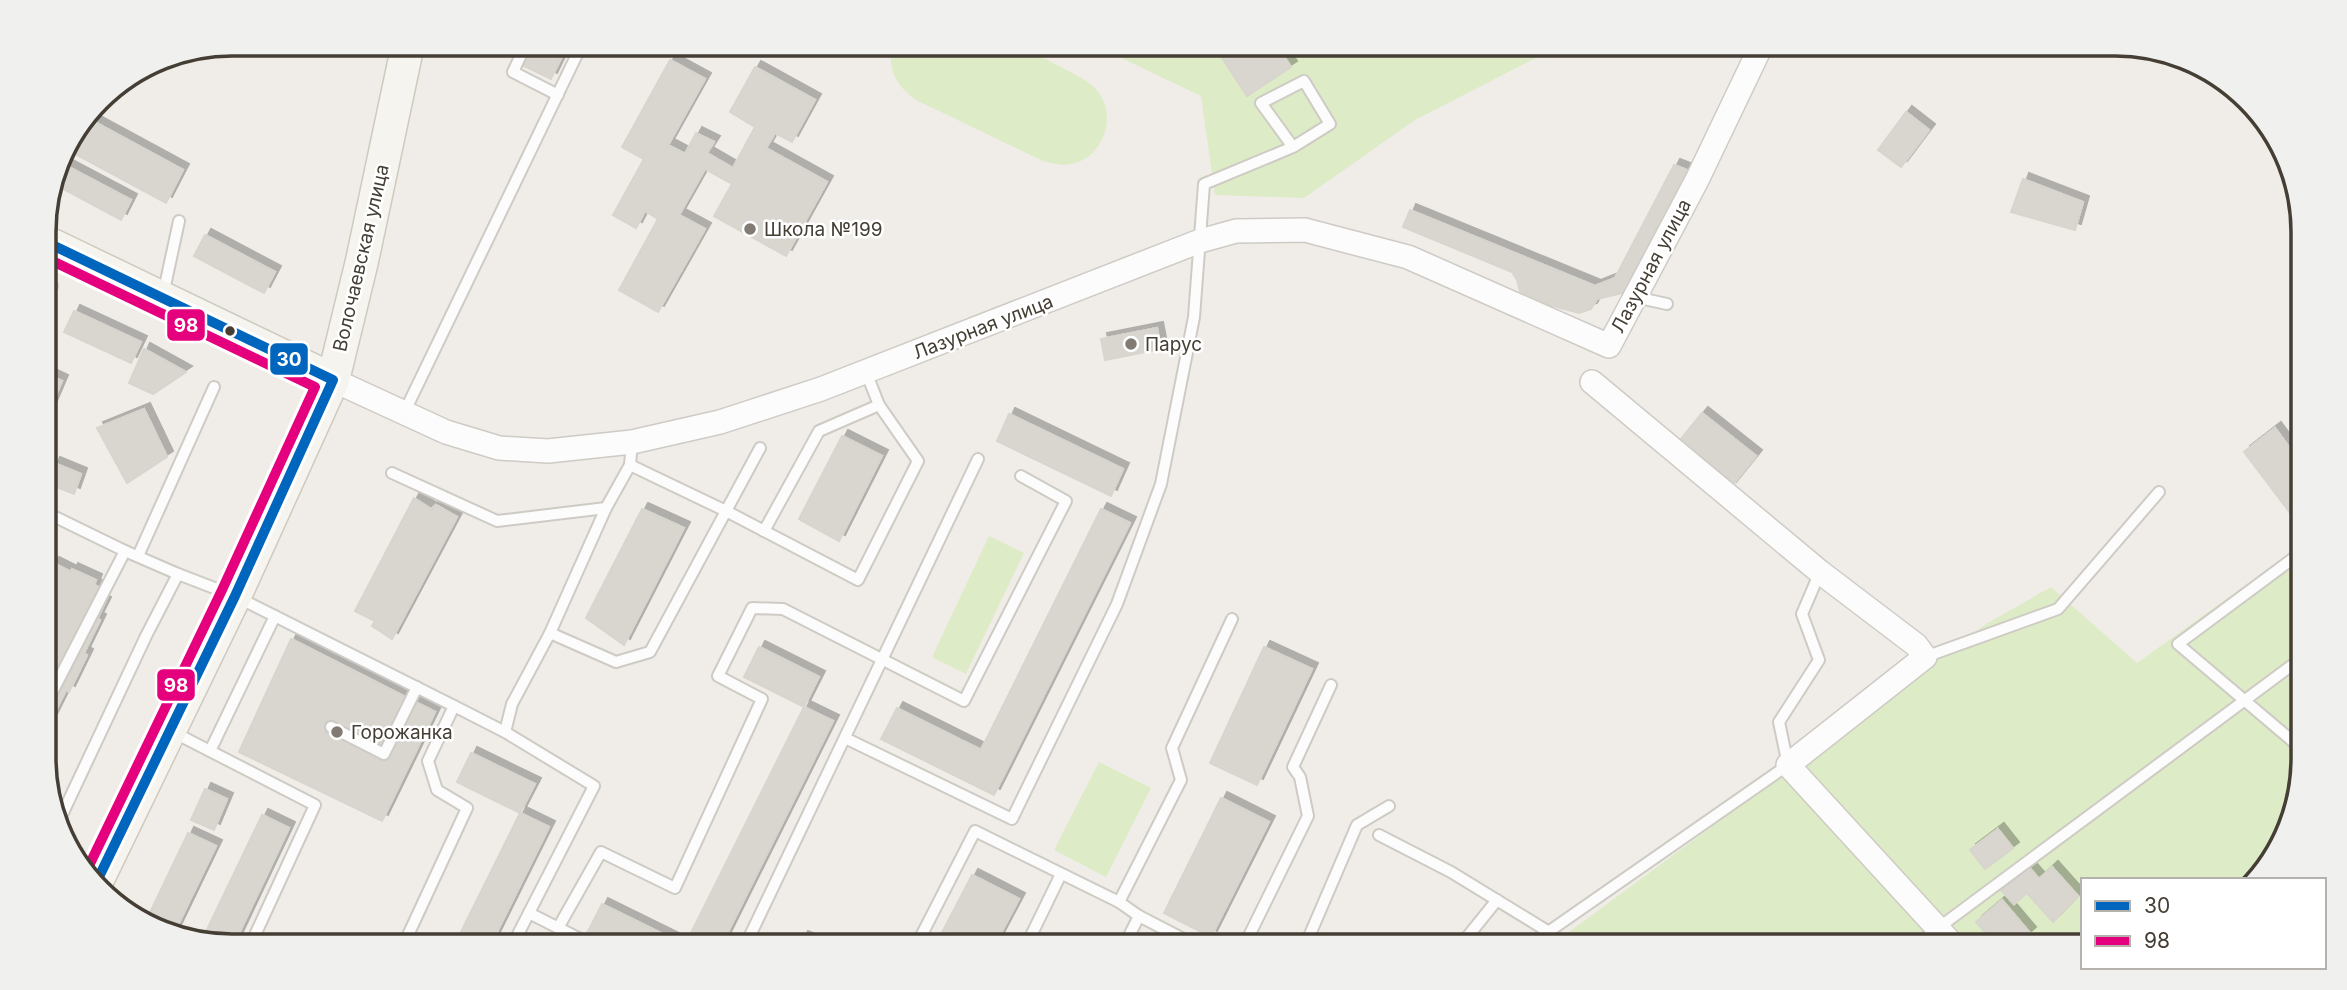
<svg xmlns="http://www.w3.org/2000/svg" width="2347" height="990" font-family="Inter,sans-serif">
<defs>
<filter id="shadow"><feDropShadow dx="6" dy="-6" stdDeviation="0" flood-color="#0004"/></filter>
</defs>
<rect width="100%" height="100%" fill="#f0ede8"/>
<g fill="#ddebc6">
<path d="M893,44C921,44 950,44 979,44C989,44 1001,42 1011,44C1023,46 1071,72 1083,79C1091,84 1098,90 1102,98C1116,124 1099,160 1070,164C1060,166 1052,163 1043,161L916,100C896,86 886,68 893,44Z"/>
<polygon points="1092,44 1557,44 1555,48 1415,120 1304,198 1215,195 1201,96"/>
<polygon points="989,536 1024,553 966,674 932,657"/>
<polygon points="2303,544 2303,759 2289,830 2248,880 2083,880 2083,946 1550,946 1986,624 2051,587 2137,663"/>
<polygon points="1099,762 1151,788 1106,877 1054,850"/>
</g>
<g fill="#d9d6d0" stroke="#d8d4ce" stroke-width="2" filter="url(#shadow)">
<polygon points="530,44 568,44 551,79 520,64"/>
<polygon points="1213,44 1276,44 1291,67 1247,96"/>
<polygon points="670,60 705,79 668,145 685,154 696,133 714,142 707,153 733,168 755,127 730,112 755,67 815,100 792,142 775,133 766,148 827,182 786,256 714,216 732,184 705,169 679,215 705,229 658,312 619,290 658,219 645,211 636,228 613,215 644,159 622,147"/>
<polygon points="1906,112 1929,130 1901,167 1878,150"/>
<polygon points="87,118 183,170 166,203 64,148"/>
<polygon points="59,162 131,200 121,220 54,184"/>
<polygon points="1674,165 1687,170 1627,292 1597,299 1591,309 1579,313 1546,304 1520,291 1517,280 1512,272 1403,227 1410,210 1595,286 1615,278"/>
<polygon points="2023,179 2083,202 2075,230 2011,212"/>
<polygon points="205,235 275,272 264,293 194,256"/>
<polygon points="74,311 141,342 131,363 64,332"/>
<polygon points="1157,328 1161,349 1105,360 1101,339"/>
<polygon points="144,349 186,372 153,394 129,383"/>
<polygon points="47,374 62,381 50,409 45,407 45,381"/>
<polygon points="144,409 167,457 127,483 97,428"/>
<polygon points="1702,413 1756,456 1730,488 1676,445"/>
<polygon points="1009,414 1123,469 1111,496 997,441"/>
<polygon points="2275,428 2302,465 2303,530 2244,452"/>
<polygon points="842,436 882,456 839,541 799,519"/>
<polygon points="54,463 81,474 74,494 46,483"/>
<polygon points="414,498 431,509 436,505 457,517 392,639 372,626 375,621 355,611"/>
<polygon points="642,509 684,528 624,645 586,618"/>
<polygon points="1101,509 1130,523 994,795 881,739 897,708 981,750"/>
<polygon points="53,563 71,572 72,569 96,580 94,585 106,591 101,601 105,603 97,619 100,620 84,653 87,655 69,692 66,690 49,724 47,723 45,726 45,635 58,609 55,607 56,605 45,599 45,578"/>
<polygon points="291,639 435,712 382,821 239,752"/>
<polygon points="759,647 819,677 804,707 744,677"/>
<polygon points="1264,647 1312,669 1257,785 1210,763"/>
<polygon points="804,707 833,721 721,946 608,946 586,935 602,904 685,945"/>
<polygon points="471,753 535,784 520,813 457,782"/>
<polygon points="205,789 227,799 214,830 191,820"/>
<polygon points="1221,798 1269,822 1211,937 1164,913"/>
<polygon points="520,813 549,827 490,946 454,946"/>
<polygon points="262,815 289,828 233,946 202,940"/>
<polygon points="1998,829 2013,848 1985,869 1970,850"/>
<polygon points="188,833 216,846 173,935 160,932 146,921"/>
<polygon points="2027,865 2039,879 2052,867 2078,896 2053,922 2027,893 2014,904 2000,889"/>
<polygon points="972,875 1019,899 994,946 935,946"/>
<polygon points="2002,900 2030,933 2015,946 1983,946 1978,940 1986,933 1976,922"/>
<polygon points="802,937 823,946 798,946"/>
</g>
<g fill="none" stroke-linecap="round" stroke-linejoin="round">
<defs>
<g id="lane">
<polyline points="526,44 513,72 558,95"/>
<polyline points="44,282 52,286"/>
<polyline points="163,295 179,221"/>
<polyline points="1635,297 1667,304"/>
<polyline points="404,413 582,44"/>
<polyline points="630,465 726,511 858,580 918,461 879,405 866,372"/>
<polyline points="392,473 497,521 606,508"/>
<polyline points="45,512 125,551 178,574"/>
<polyline points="764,531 819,431 879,405"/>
<polyline points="2303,551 2178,644 2303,750"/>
<polyline points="138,556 214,387"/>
<polyline points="550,633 616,662 650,652 760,448"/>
<polyline points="1925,657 2058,609 2159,492"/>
<polyline points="45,706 125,551"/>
<polyline points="331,727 384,754 417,687"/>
<polyline points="173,732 315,805 250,946"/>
<polyline points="505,732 512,704 550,633 606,508 630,465 632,442"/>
<polyline points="845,738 1012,819 1117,604 1161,484 1194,317 1204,184 1293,147 1330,124 1304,81 1261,103 1293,147"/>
<polyline points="210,751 275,616"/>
<polyline points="60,819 146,636 178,574 235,596 454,706 505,732 594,786 512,946"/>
<polyline points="1379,835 1451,872 1549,932"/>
<polyline points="1119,902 1181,780 1172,748 1232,619"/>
<polyline points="529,913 594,946"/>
<polyline points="558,928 601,852 675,888 762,699 718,676 752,608 783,609 964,701 1066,501 1021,476"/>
<polyline points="403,946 467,808 437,790 428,761 454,706"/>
<polyline points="745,946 978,459"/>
<polyline points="916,946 975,831 1119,902 1139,916 1197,946"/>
<polyline points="1026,946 1061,874"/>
<polyline points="1124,946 1139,916"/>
<polyline points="1244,946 1308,816 1300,777 1293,767 1331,685"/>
<polyline points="1305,946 1357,825 1389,806"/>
<polyline points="1460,946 1497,900"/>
<polyline points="1528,946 1788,765 1779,722 1819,660 1802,614 1820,572"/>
<polyline points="1914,946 2303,657"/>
</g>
<g id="street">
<polyline points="333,380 446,432 499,448 548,451 632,442 720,422 821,389 1200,241 1236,231 1305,230 1408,257 1609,346 1697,180 1762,44"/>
<polyline points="1592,382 1820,572 1916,645 1925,657 1788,765 1954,946"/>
</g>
<g id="secondary">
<polyline points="44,241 333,380"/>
<polyline points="96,883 235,596 333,380 362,261 408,44"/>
</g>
</defs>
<use href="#lane" stroke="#cecbc5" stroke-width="14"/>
<use href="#street" stroke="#cecbc5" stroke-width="26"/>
<use href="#secondary" stroke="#cfcabe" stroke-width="35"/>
<use href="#lane" stroke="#fdfcfc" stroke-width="10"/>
<use href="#street" stroke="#fdfcfc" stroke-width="23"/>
<use href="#secondary" stroke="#f6f4ee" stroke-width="32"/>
<defs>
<polyline id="bus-1" points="44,241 333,380 235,596 96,883"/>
<polyline id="bus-2" points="44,257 315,387 222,590 85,874"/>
</defs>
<use href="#bus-1" stroke="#fff" stroke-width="16"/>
<use href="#bus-2" stroke="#fff" stroke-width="16"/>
<use href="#bus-1" stroke="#0065bd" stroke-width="10"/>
<use href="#bus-2" stroke="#e5007d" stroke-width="10"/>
</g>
<g fill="#817b73" stroke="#fff" stroke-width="2.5">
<circle cx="750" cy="229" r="7"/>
<circle cx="1131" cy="344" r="7"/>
<circle cx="337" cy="732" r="7"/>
</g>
<circle fill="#453e34" stroke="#fff" stroke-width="2.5" cx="230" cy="331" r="6"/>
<g text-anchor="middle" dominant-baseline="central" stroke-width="5" stroke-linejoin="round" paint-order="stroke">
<g font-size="19" fill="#453e34" stroke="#fff" text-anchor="start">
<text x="764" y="229">Школа №199</text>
<text x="1145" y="344">Парус</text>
<text x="351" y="732">Горожанка</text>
</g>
<g font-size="19" fill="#453e34" stroke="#fff">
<text transform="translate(361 258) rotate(-77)">Волочаевская улица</text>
<text transform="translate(1651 266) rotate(-62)">Лазурная улица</text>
<text transform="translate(983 327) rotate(-21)">Лазурная улица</text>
</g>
</g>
<path d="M0 0H2347V990H0ZM232 56H2115A176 176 0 0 1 2291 232V758A176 176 0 0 1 2115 934H232A176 176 0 0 1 56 758V232A176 176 0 0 1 232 56Z" fill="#f0f0ef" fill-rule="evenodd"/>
<path fill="none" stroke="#453e34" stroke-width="3.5" d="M232 56H2115A176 176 0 0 1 2291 232V758A176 176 0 0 1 2115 934H232A176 176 0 0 1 56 758V232A176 176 0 0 1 232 56Z"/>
<g stroke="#fff" stroke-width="2.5">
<rect x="166" y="308" width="40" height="34" rx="7" fill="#e5007d"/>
<rect x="269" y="342" width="40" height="34" rx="7" fill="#0065bd"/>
<rect x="156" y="668" width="40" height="34" rx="7" fill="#e5007d"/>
</g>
<g font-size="19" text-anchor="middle" font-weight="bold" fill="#fff">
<text x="186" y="332">98</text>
<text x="289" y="366">30</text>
<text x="176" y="692">98</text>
</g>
<rect x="2081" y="878" width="245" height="91" fill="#ffffff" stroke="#b5b2ae" stroke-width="2"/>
<rect x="2095" y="901" width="35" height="10" fill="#0065bd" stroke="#b5b2ae" stroke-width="2"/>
<text x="2144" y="913" font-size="21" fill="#453e34">30</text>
<rect x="2095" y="936" width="35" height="10" fill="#e5007d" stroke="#b5b2ae" stroke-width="2"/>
<text x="2144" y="948" font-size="21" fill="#453e34">98</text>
</svg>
